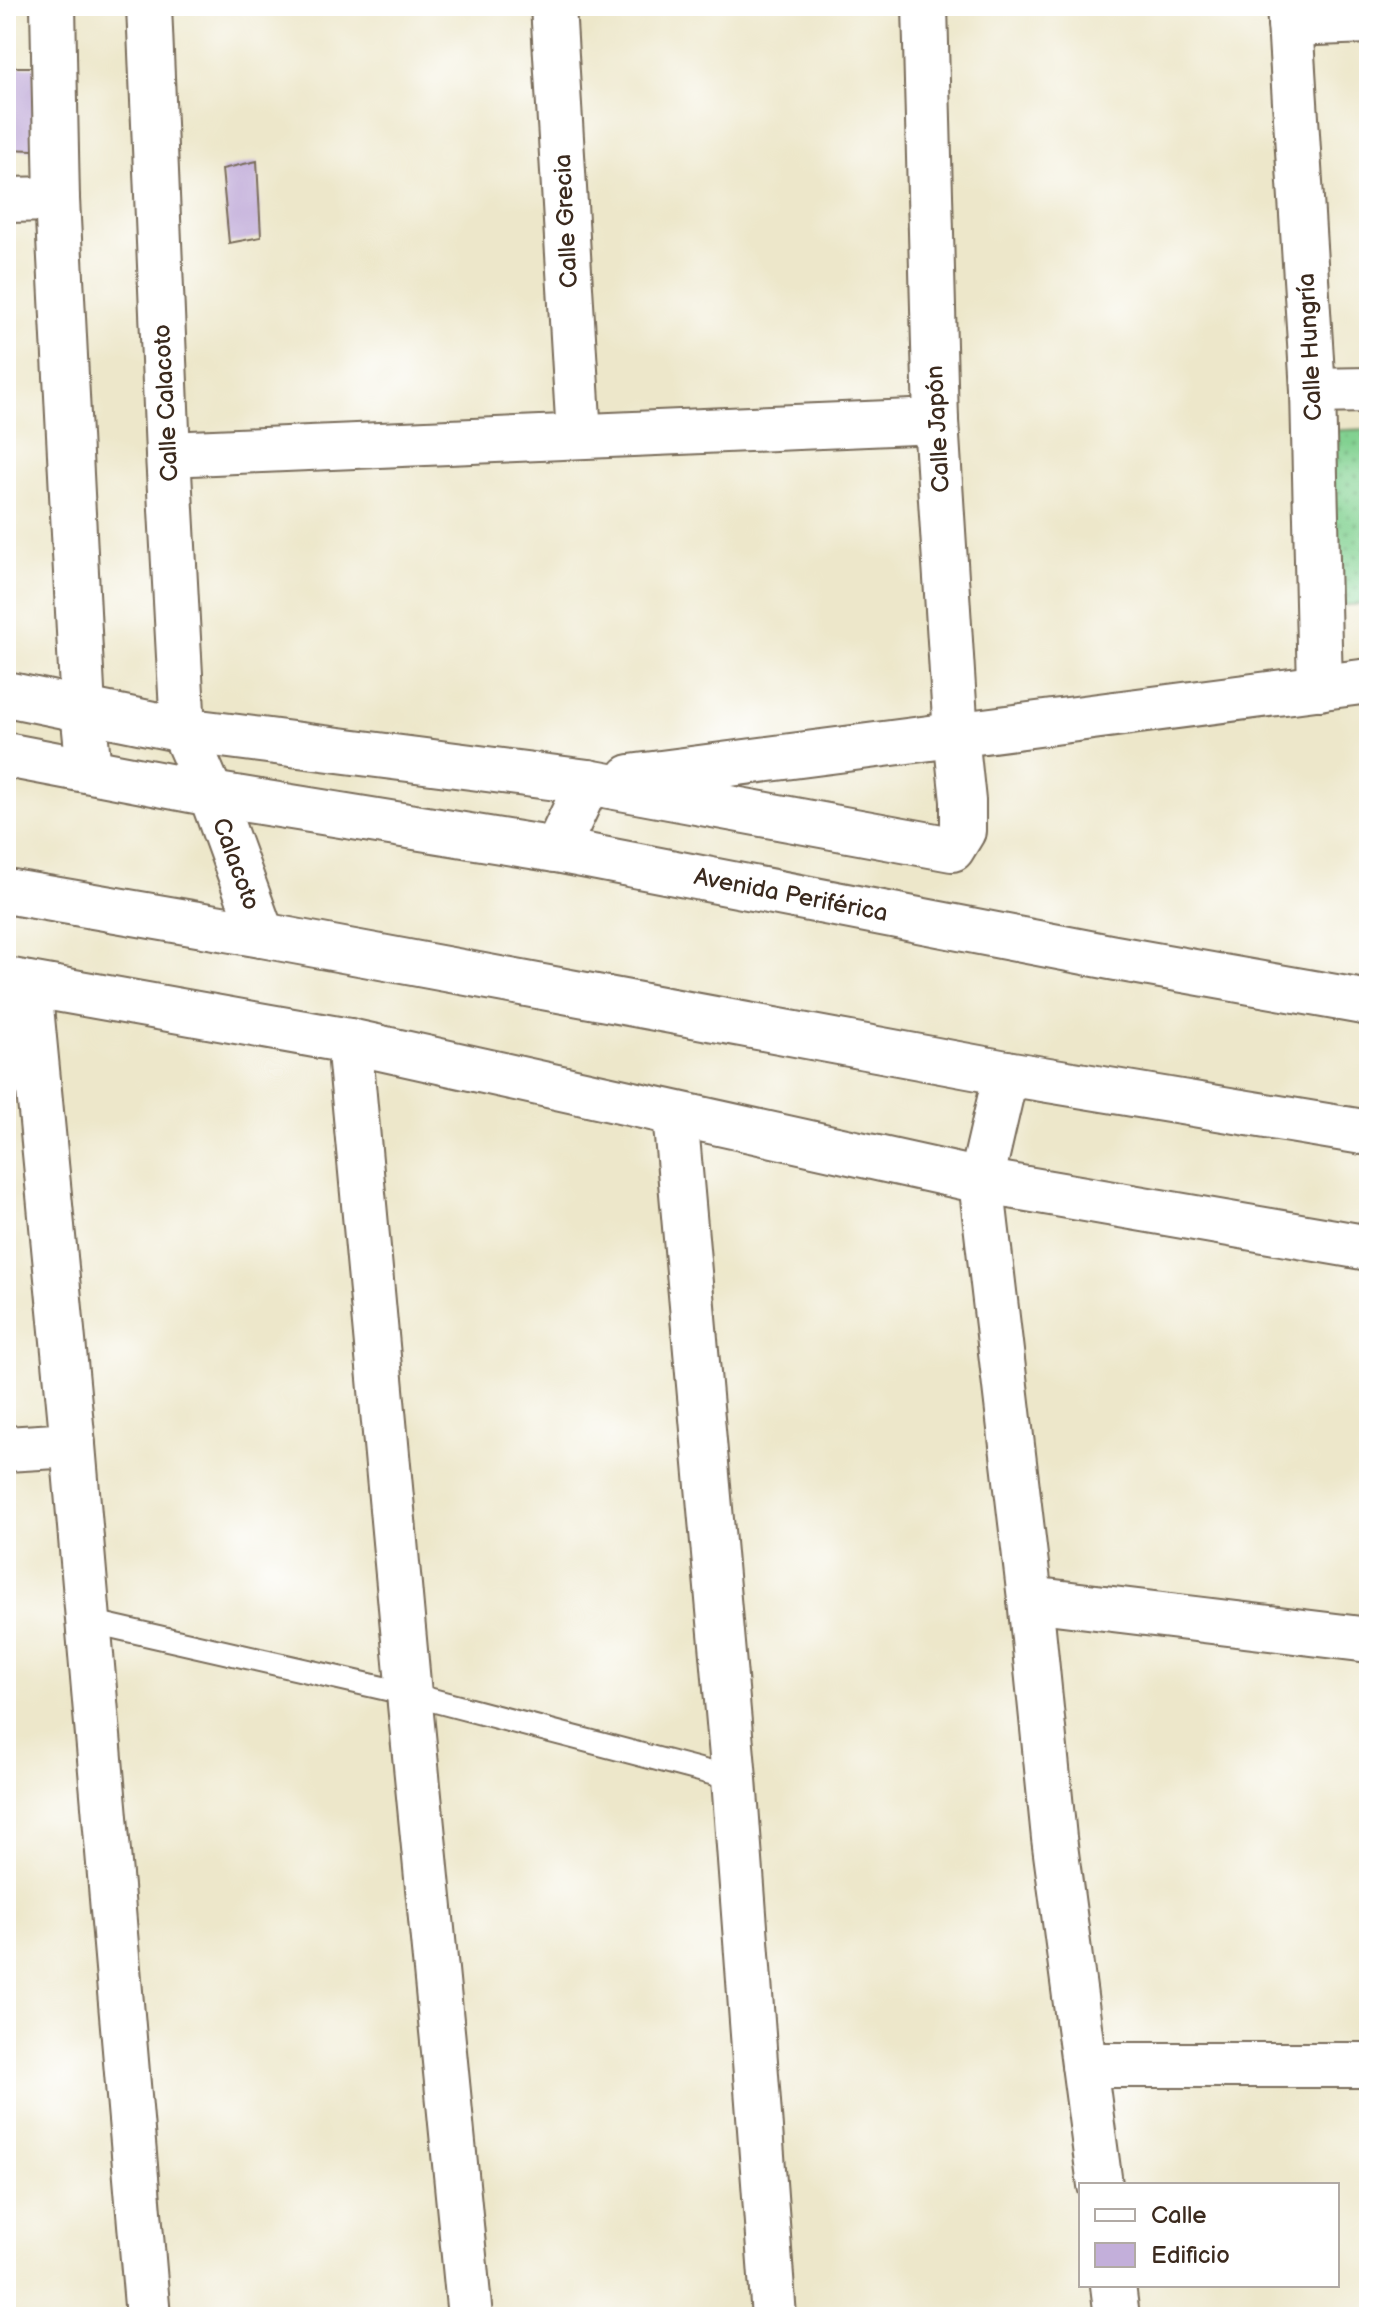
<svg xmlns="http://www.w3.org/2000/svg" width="1375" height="2323" font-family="'Balsamiq Sans',sans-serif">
<defs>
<pattern id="park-dots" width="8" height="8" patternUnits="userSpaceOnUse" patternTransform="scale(2)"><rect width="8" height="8" fill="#82d191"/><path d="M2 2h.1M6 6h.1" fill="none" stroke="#6caa76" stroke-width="1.8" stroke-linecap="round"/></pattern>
</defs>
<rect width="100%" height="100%" fill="#fff"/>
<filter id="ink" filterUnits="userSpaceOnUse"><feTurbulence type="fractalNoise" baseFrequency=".0125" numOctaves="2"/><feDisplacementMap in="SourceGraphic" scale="16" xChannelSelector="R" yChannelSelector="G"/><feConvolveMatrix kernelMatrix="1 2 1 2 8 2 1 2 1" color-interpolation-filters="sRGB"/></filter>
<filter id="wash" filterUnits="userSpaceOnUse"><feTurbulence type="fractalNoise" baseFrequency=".006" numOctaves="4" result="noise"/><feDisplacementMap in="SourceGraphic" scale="32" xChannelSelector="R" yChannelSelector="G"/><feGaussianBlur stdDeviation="1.8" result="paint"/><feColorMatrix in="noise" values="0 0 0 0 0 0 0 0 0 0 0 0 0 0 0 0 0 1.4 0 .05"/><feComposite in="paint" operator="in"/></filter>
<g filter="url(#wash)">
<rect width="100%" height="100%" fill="#ede7ca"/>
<polygon fill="url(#park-dots)" stroke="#5e7e58" stroke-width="2" points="1369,429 1369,604 1331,606 1321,431"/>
<g id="blocks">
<g fill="#c3afda">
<polygon points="6,67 35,67 33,150 6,149"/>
<polygon points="257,161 261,237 229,243 222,169"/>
</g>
</g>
</g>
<g filter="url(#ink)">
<use href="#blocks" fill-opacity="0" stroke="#796c5a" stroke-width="2"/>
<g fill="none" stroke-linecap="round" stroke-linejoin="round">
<defs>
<polyline id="lane" points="88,1621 409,1694 734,1779"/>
<g id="street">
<polyline points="553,6 579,436"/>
<polyline points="1289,6 1313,391 1320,688"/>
<polyline points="1290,24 1369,21"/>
<polyline points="6,200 57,199"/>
<polyline points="1313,391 1369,390"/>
<polyline points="168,454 936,421"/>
<polyline points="6,694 183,730 588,782 952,849 963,831 963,801 956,735 936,421 925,6"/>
<polyline points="630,777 1369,681"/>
<polyline points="556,850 588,782"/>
<polyline points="6,980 349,1041 981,1181 1369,1248"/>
<polyline points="29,986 73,1445 148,2317"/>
<polyline points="349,1041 409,1694 470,2317"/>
<polyline points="1006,1073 981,1181 1030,1599 1054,1838 1100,2185"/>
<polyline points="675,1114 734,1779 774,2317"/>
<polyline points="6,1449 73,1445"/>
<polyline points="1030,1599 1369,1640"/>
<polyline points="1084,2065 1369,2065"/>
<polyline points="1113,2285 1117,2317"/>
</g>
<g id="secondary">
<polyline points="211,794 556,850 1110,957 1369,1003"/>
<polyline points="262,935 1006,1073 1369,1133"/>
</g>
<g id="primary">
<polyline points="53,6 57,199 83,710 89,770"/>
<polyline points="6,755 211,794"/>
<polyline points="6,891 262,935 211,794 183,730 168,454 149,6"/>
</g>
</defs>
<use href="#lane" stroke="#796c5a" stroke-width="26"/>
<use href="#street" stroke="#796c5a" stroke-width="48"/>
<use href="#secondary" stroke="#796c5a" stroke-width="48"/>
<use href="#primary" stroke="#796c5a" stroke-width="48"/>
<use href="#lane" stroke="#fff" stroke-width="22"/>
<use href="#street" stroke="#fff" stroke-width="44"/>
<use href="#secondary" stroke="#fff" stroke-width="44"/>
<use href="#primary" stroke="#fff" stroke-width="44"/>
</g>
</g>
<g text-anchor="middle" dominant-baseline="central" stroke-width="8" stroke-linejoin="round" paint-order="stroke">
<g font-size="24" fill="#3b2a1e" stroke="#fff">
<text transform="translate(566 221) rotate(-93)">Calle Grecia</text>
<text transform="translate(1310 347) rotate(-93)">Calle Hungría</text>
<text transform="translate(166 403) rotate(-93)">Calle Calacoto</text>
<text transform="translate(938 429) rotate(-93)">Calle Japón</text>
<text transform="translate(236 864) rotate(70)">Calacoto</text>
<text transform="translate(791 895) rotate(11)">Avenida Periférica</text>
</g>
</g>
<rect width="1375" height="2323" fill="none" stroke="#fff" stroke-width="32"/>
<rect x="1079" y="2183" width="260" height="104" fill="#ffffff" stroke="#b1aaa5" stroke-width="2"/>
<rect x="1095" y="2209" width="40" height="12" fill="#ffffff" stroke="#b1aaa5" stroke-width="2"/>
<text x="1151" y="2223" font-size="24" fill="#3b2a1e">Calle</text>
<rect x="1095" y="2243" width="40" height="24" fill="#c3afda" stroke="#b1aaa5" stroke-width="2"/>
<text x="1151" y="2263" font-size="24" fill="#3b2a1e">Edificio</text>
</svg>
